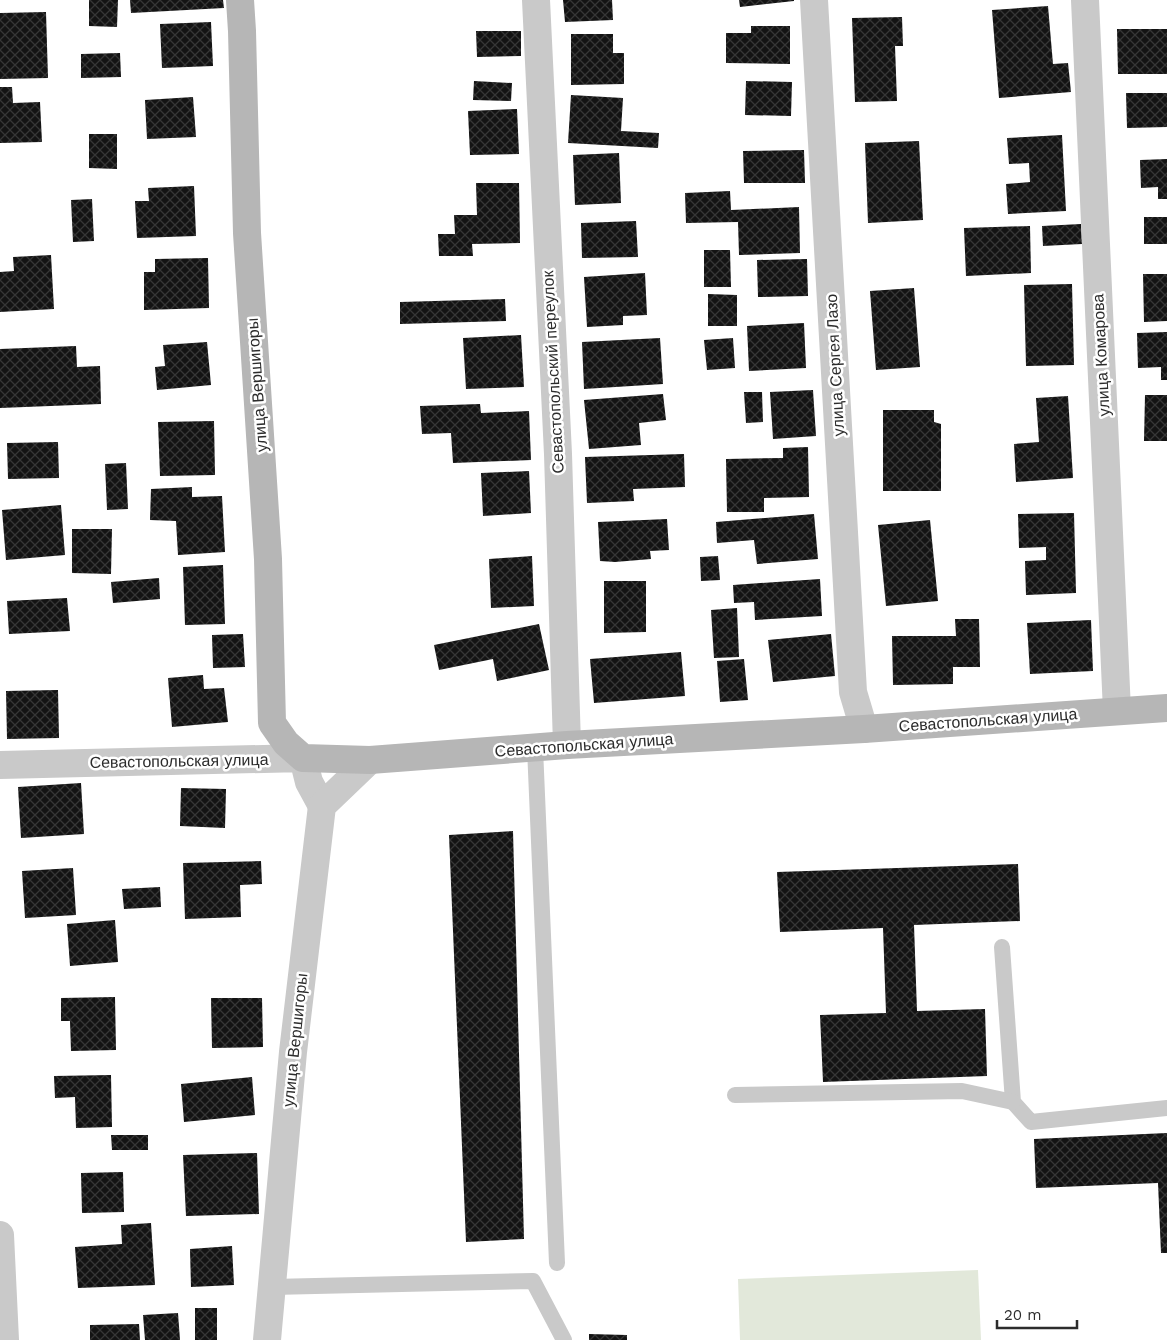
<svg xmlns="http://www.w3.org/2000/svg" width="1167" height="1340" font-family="'Work Sans',sans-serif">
<defs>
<pattern id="building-cross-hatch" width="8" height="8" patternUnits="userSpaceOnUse" patternTransform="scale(1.25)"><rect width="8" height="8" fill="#131313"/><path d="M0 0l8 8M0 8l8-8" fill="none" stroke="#363636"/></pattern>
</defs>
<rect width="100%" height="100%" fill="#fff"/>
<polygon fill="#e2e8da" points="978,1270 981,1340 740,1340 738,1279"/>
<g fill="url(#building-cross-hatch)">
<polygon points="89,0 118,0 117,27 89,26"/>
<polygon points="130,0 223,0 224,8 131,13"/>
<polygon points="563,0 612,0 613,20 565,22"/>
<polygon points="739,0 794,0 794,1 740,7"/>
<polygon points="1048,6 1053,64 1068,63 1071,92 999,98 992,10"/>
<polygon points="46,12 48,78 0,79 0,13"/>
<polygon points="902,17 903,46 895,46 897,101 855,102 852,18"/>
<polygon points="211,22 213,66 162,68 160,24"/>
<polygon points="751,26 790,26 790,64 726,63 726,33 751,33"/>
<polygon points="1117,29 1167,29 1167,74 1118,74"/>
<polygon points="476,31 521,31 521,56 477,57"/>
<polygon points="571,34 613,34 613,53 624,53 624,84 571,85"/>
<polygon points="120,53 121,77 81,78 81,54"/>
<polygon points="474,81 512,83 511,101 473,100"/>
<polygon points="746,81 792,82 791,116 745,115"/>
<polygon points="0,87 12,87 13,103 40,102 42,142 0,143"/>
<polygon points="1126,93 1167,93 1167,127 1127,128"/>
<polygon points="571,95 623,98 621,131 659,133 658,148 568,143"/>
<polygon points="193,97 196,137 147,139 145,100"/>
<polygon points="517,109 519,154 470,155 468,111"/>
<polygon points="89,134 117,134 117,169 89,168"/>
<polygon points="1062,135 1066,211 1008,214 1006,184 1030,182 1029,163 1009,164 1007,138"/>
<polygon points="919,141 923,220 868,223 865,143"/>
<polygon points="804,150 805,183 744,183 743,151"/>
<polygon points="619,153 621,203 575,205 573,155"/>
<polygon points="1167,159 1167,199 1158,199 1158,187 1141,188 1140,160"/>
<polygon points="476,183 519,183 520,243 472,244 473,256 439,256 438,234 455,234 454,215 477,215"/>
<polygon points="194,186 196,236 137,238 135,201 149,201 148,188"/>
<polygon points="730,191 731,210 799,207 800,253 739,255 738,222 686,223 685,193"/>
<polygon points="92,199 94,241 73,242 71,200"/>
<rect x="1144" y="217" width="23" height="27"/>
<polygon points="636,221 638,257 582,258 581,223"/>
<polygon points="1081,224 1082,244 1043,246 1042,226"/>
<polygon points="1030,226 1031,273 966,276 964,228"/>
<polygon points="704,250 730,250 731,287 704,287"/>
<polygon points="51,255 54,309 0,312 0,272 14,271 13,257"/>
<polygon points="208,258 209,308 144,310 144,272 155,272 155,259"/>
<polygon points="807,259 808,296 758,297 757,260"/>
<polygon points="645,273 647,315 623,316 623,325 587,327 584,277"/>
<polygon points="1143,274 1167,274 1167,321 1144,322"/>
<polygon points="1072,284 1074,365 1026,366 1024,285"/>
<polygon points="914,288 920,367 876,370 870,291"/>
<polygon points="708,294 737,295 737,326 708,326"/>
<polygon points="505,299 506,321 400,324 400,302"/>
<polygon points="804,323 806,368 749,371 747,326"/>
<polygon points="1167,332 1167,380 1161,380 1161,367 1138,368 1137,333"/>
<polygon points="521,335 524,387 466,389 463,338"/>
<polygon points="660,338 663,384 584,389 582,342"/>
<polygon points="733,338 735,368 707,370 704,340"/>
<polygon points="207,342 211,385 157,390 155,367 165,366 163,345"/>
<polygon points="76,346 77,367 100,366 101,404 0,408 0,349"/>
<polygon points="813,390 816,436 773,439 770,392"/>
<polygon points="744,392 762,392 763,422 746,423"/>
<polygon points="663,394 666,420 639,423 641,445 589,449 584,400"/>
<polygon points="1145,395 1167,395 1167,441 1144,441"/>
<polygon points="1068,396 1073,478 1016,482 1014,444 1039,442 1036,398"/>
<polygon points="480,404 481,413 529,411 531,460 453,463 451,433 422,434 420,406"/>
<polygon points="883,410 934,410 934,422 941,424 941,491 883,491"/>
<polygon points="214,421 215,475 160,476 158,422"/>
<polygon points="58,442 59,478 8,479 7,443"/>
<polygon points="808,447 809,497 764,498 764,512 727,512 726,459 783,458 783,448"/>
<polygon points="684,454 685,487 633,489 634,501 587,503 585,457"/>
<polygon points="126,463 128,509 107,510 105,464"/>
<polygon points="529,471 531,513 483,516 481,473"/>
<polygon points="192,487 192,497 222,496 225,552 178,555 176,521 150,520 151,489"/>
<polygon points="61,505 65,555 6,560 2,510"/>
<polygon points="1074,513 1076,593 1026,595 1025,561 1046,560 1046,547 1019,548 1018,514"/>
<polygon points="814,514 818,559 757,564 754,540 717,543 716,522"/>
<polygon points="667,519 669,550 650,551 651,559 615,562 600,561 598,522"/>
<polygon points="930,520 938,601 886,606 878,525"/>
<polygon points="72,529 112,529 111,574 72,573"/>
<polygon points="532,556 534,606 491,608 489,559"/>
<polygon points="718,556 720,580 701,581 700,557"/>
<polygon points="223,565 225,624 185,625 183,567"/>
<polygon points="159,578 160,599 113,603 111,582"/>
<polygon points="820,579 822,616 755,620 754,602 734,603 733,585"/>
<polygon points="604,581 646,581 646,632 604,633"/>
<polygon points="67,598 70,631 9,634 7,601"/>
<polygon points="737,608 739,657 714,658 711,610"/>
<polygon points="955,619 979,619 980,667 953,667 953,684 893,685 892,636 956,636"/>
<polygon points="1091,620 1093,671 1030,674 1027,623"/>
<polygon points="539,624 549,670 497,681 493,659 439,670 434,645"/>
<polygon points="243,634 245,667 213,668 212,635"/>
<polygon points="831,634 835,676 773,682 768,640"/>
<polygon points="681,652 685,696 594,703 590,659"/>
<polygon points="744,659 748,700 720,702 717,661"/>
<polygon points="203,675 204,689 224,688 228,722 172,727 168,678"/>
<polygon points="58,690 59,738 7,739 6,691"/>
<polygon points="81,783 84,834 21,838 18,787"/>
<polygon points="181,788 226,789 225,828 180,826"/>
<polygon points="513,831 524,1239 466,1242 449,835"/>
<polygon points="261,861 262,884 240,885 241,917 185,919 183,863"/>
<polygon points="1018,864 1020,921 914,925 917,1011 985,1009 987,1076 823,1082 820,1015 886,1013 883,928 780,932 777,872"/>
<polygon points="73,868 76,915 25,918 22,871"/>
<polygon points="160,887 161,907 124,909 122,889"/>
<polygon points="115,920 118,962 70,966 67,924"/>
<polygon points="115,997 116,1050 71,1051 70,1021 61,1021 61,998"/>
<polygon points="211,998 262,998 263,1047 212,1048"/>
<polygon points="111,1075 112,1127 76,1128 75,1097 55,1098 54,1076"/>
<polygon points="252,1077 255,1115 184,1122 181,1084"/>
<polygon points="1167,1133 1167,1253 1161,1253 1158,1183 1036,1188 1034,1139"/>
<polygon points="111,1135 148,1135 148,1150 112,1150"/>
<polygon points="257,1153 259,1214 186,1216 183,1155"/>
<polygon points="123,1172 124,1212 82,1213 81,1173"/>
<polygon points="151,1223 155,1285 78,1288 75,1247 122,1244 121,1225"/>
<polygon points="232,1246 234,1285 191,1287 190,1249"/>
<rect x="195" y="1308" width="22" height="32"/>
<polygon points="178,1313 180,1340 145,1340 143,1315"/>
<polygon points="139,1324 140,1340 90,1340 90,1325"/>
<polygon points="589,1334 627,1335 627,1340 589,1340"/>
</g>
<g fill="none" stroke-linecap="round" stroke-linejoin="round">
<g stroke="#c9c9c9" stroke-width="16">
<polyline points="535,748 557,1263"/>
<polyline points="1002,947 1013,1102 1031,1122 1167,1108"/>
<polyline points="735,1095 962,1091 1013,1102"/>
<polyline points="272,1287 533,1281 564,1340"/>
</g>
<g stroke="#c9c9c9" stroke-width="28">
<polyline points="536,0 558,454 567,745"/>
<polyline points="814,0 853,692 864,729"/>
<polyline points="1085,0 1117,711"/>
<polyline points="0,765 303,758 309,782 322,806"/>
<polyline points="0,1235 5,1340"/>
<polyline points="267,1340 293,1052 322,806 370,760"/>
</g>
<polyline stroke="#b6b6b6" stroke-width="28" points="240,0 242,31 247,233 268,559 272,723 286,743 303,758 370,760 567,745 864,729 1167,708"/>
</g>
<g text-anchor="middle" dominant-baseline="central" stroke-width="5" stroke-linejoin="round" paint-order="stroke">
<g font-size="16" fill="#2c2c2c" stroke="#fff">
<text transform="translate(1101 355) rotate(-93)">улица Комарова</text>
<text transform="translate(835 365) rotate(-93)">улица Сергея Лазо</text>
<text transform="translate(553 372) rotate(-93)">Севастопольский переулок</text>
<text transform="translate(257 385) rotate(-94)">улица Вершигоры</text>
<text transform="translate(988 720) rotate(-4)">Севастопольская улица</text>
<text transform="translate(584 745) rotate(-4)">Севастопольская улица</text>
<text transform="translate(179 761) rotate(-1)">Севастопольская улица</text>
<text transform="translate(295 1040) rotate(-84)">улица Вершигоры</text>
</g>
</g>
<path d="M997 1320v8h80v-8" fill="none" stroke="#2c2c2c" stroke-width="2.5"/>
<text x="1004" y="1320" font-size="15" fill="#2c2c2c" stroke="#ffffff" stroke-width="4" paint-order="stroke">20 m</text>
</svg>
